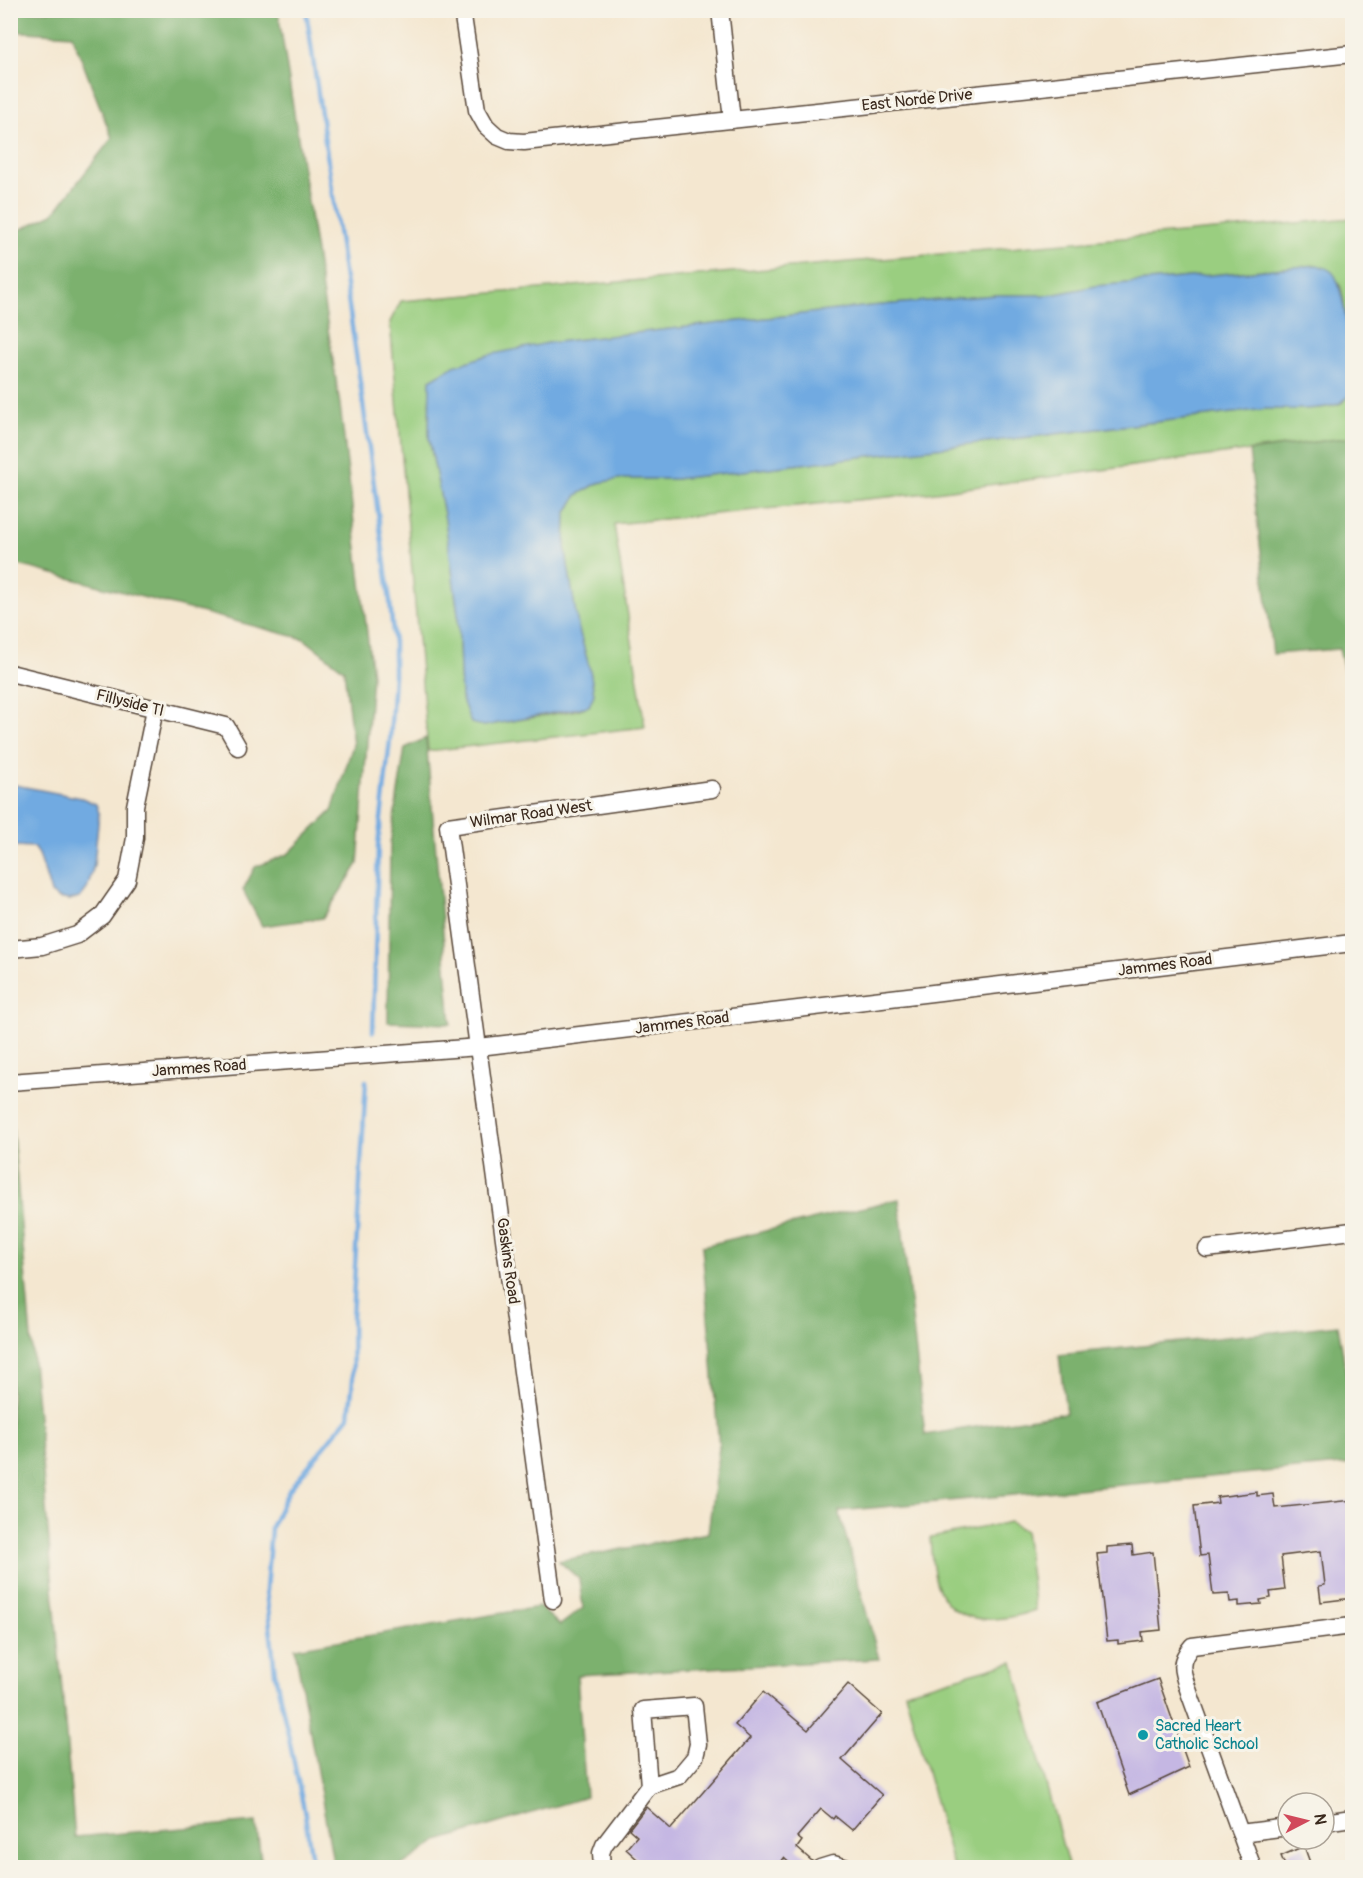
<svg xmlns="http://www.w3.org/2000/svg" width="1363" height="1878" font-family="Pangolin,sans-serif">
<rect width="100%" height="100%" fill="#f7f3e8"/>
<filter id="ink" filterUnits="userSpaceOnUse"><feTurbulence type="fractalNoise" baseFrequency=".0167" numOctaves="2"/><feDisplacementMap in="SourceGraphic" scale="12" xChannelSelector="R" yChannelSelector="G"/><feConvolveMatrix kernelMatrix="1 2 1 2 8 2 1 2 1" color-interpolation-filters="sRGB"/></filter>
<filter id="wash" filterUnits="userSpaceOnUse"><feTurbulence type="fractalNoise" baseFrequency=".008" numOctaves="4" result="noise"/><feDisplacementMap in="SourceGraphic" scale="24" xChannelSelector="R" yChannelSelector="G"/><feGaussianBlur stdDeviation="1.35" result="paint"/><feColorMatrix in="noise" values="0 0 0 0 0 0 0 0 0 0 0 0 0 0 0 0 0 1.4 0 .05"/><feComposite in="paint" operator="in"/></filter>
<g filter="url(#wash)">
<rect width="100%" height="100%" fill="#f4e7d0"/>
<g fill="#9ace80" stroke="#6a7c4f" stroke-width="1.5" fill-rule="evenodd">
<path d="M1352,218V437L928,493L614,524L645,727L428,751L390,322L401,301ZM1316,265C1327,268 1335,275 1340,285C1345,297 1353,376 1350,390C1349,394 1346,399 1343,402C1329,411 1283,409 1266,409L675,479H619L598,483L577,495L566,514L565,547L578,627L590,670L594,694L589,706L577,710L484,726L461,697L458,614L445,519L429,438L430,380L548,343L871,306L996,295H1051L1096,286Z"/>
<path d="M1010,1522L1025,1531L1035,1610C1000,1623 952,1628 937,1585C932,1570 931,1554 930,1538Z"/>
<polygon points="1013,1662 1068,1865 1061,1868 953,1867 905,1692"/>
</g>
<g fill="#7bb16e" stroke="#5b6e46" stroke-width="1.5">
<polygon points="10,11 278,11 340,405 372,675 358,864 323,918 262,926 243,890 255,867 288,854 332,811 353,745 344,670 304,639 11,563 11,234 53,214 112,138 72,35 11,31"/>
<polygon points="1352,437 1352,701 1339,649 1273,654 1249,451"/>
<polygon points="426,738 451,1024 388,1022 390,844 405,748"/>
<polygon points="11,1111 75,1837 256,1822 262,1867 11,1867"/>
<polygon points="899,1199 925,1435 1066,1413 1059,1355 1338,1325 1352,1408 1352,1464 839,1511 879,1659 577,1675 586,1797 438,1841 399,1867 334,1867 295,1648 539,1607 560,1625 583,1608 579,1579 559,1561 708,1533 719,1447 702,1246"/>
</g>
<g fill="#71aae1" stroke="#566a80" stroke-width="1.5">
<path d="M1317,265C1322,267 1329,268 1333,273C1345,286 1353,371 1350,390C1350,394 1347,399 1343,401C1330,411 1283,409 1266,409L675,479H619L598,483L577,495L566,514L565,547L578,626L590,670L594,694L589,706L484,726L471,723L461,697L458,614L445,519L429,438L430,380L454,366L488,355L548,343L871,306L996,295H1051L1096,286Z"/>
<polygon points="10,784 82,798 96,804 99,813 94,865 87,889 80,898 69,900 58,898 51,893 39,854 34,847 11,846"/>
</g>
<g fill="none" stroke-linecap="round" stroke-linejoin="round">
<g stroke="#71aae1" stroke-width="4.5">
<polyline points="306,10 360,382 390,601 394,645 394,676 390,740 378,845 373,1032"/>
<polyline points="313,1868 305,1814 275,1673 266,1590 271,1527 289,1490 349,1416 353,1380 352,1317 366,1081"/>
</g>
</g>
<g id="blocks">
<g fill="#c5b7e3">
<polygon points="1257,1492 1257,1496 1273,1494 1275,1508 1353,1500 1353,1598 1321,1602 1319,1586 1325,1585 1321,1551 1281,1556 1285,1590 1270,1592 1271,1598 1260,1600 1261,1604 1239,1606 1239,1601 1230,1602 1229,1594 1213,1595 1208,1555 1200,1556 1194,1506 1218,1503 1217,1497"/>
<polygon points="1132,1545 1133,1555 1153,1552 1161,1630 1142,1632 1143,1641 1118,1644 1118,1640 1107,1641 1097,1554 1107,1553 1107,1547"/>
<polygon points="1158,1679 1189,1767 1129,1795 1097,1702"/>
<polygon points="848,1684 882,1714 842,1760 882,1795 852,1830 835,1816 833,1819 821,1809 797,1837 802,1841 797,1848 812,1861 810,1868 795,1868 784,1858 776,1868 647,1868 626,1849 637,1836 629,1829 646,1807 671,1829 750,1738 735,1725 763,1692 808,1730"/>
<polygon points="1304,1846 1312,1868 1286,1868 1281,1856"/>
</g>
</g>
</g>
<g filter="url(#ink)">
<use href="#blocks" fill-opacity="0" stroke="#574639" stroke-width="1.5"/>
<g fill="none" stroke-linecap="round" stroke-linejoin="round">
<defs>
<g id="minor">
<polyline points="462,10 477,110 486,126 497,136 509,141 524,142 1352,54"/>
<polyline points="720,10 732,120"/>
<polyline points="10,673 226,726 238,747"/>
<polyline points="10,949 42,946 77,935 102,916 127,880 135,838 135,806 155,709"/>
<polyline points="10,1082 479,1047 1352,943"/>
<polyline points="1207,1249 1352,1231"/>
<polyline points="553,1600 448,826 712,789"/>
<polyline points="1324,1822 1352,1818"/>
<polyline points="1240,1833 1288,1827"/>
<polyline points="602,1868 601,1853 604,1845 649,1786 679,1776 695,1757 698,1744 694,1706 643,1710 649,1786"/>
<polyline points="820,1868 833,1864 847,1868"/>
<path d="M1253,1868L1190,1695C1183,1673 1176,1664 1192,1646L1352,1626"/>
</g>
</defs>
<use href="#minor" stroke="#574639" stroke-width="19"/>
<use href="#minor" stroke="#fff" stroke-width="16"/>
</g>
</g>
<circle fill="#0f9aa8" stroke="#f7f3e8" stroke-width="2" cx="1143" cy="1735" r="6"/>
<g text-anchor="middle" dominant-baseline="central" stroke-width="6" stroke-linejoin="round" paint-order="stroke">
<g font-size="16" fill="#3b2a1e" stroke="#f7f3e8">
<text transform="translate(917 100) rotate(-6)">East Norde Drive</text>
<text transform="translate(130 703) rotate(14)">Fillyside Tl</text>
<text transform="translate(531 814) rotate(-8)">Wilmar Road West</text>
<text transform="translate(1165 965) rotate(-7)">Jammes Road</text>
<text transform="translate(682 1023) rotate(-7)">Jammes Road</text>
<text transform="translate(199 1068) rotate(-4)">Jammes Road</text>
<text transform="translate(508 1261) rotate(82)">Gaskins Road</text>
</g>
<g font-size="16" fill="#0d838f" stroke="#f7f3e8" text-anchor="start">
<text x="1155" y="1726">Sacred Heart<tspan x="1155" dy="18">Catholic School</tspan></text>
</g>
</g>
<rect width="1363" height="1878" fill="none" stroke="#f7f3e8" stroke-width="36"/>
<g transform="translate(1306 1821) rotate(83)"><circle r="28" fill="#f7f3e8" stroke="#aca397" stroke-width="1.5"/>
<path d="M0-4.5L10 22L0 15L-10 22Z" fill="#d1495b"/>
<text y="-9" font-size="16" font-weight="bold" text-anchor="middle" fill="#3b2a1e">N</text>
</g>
</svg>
